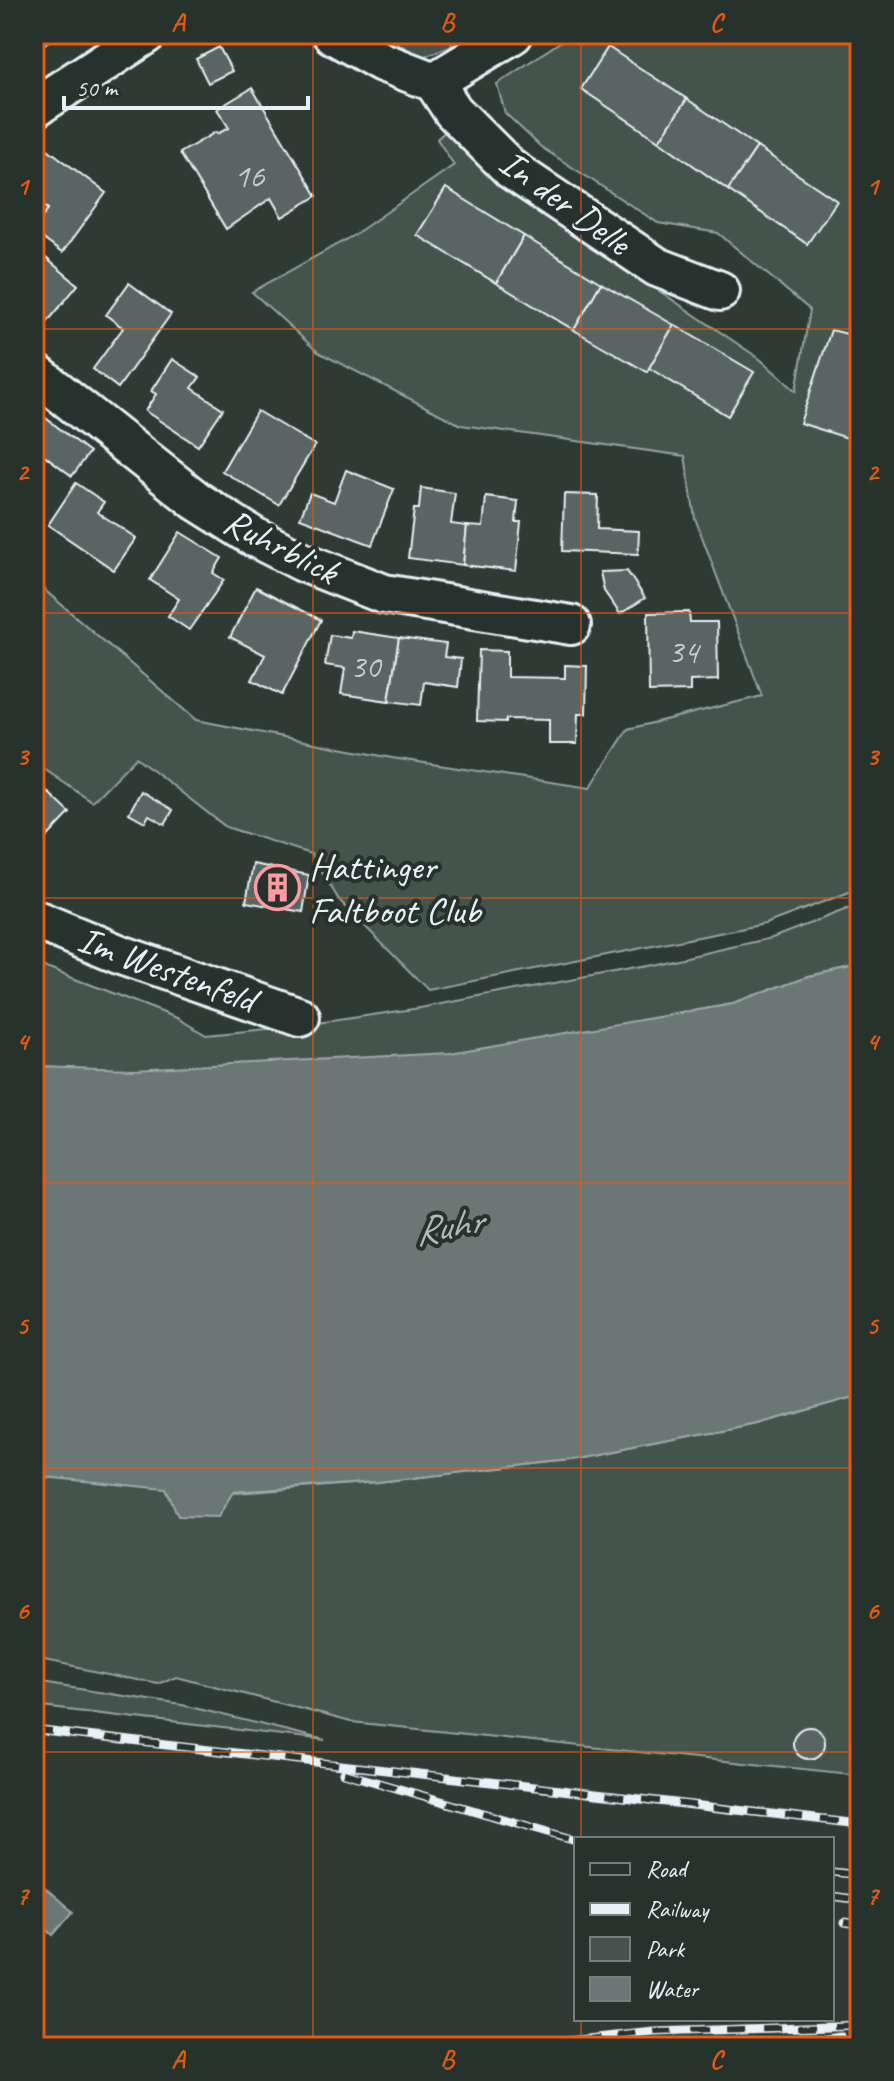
<svg xmlns="http://www.w3.org/2000/svg" width="894" height="2081" font-family="Caveat,sans-serif">
<rect width="100%" height="100%" fill="#2e3b35"/>
<filter id="ink" filterUnits="userSpaceOnUse"><feTurbulence type="fractalNoise" baseFrequency=".0125" numOctaves="2"/><feDisplacementMap in="SourceGraphic" scale="16" xChannelSelector="R" yChannelSelector="G"/><feConvolveMatrix kernelMatrix="1 2 1 2 8 2 1 2 1" color-interpolation-filters="sRGB"/></filter>
<g filter="url(#ink)">
<g fill="#45524e" stroke="#96a2a3" stroke-width="2">
<polygon points="381,34 446,34 453,45 422,57"/>
<polygon points="572,34 860,34 860,888 765,924 428,990 339,900 311,854 226,827 136,757 92,802 34,762 34,581 196,720 392,758 590,788 628,729 762,696 695,518 685,456 461,425 318,352 252,292 354,235 454,165 437,139 448,129 507,188 760,359 796,391 810,310 718,233 658,223 541,147 505,113 497,84"/>
<polygon points="860,904 860,965 809,976 733,1004 449,1057 134,1070 34,1066 34,960 49,969 177,1018 206,1035 297,1026 420,1008 651,965 772,938"/>
<polygon points="860,1395 860,1775 351,1722 176,1676 158,1684 34,1659 34,1476 237,1493 378,1482 570,1460 758,1424"/>
<polygon points="34,1682 182,1705 325,1740 34,1706"/>
</g>
<g fill="#6b7775" stroke="#9da8a9" stroke-width="2">
<polygon points="860,965 860,1395 758,1424 570,1460 378,1482 233,1492 218,1517 178,1516 166,1489 34,1476 34,1066 133,1069 450,1053 733,1004 809,976"/>
<polygon points="34,1878 73,1912 53,1935 34,1918"/>
</g>
<g fill="#596563" stroke="#e8f1f8" stroke-width="2">
<polygon points="34,34 59,34 34,51"/>
<polygon points="219,47 232,71 208,83 196,59"/>
<polygon points="608,47 687,99 659,141 581,89"/>
<polygon points="252,88 317,196 282,217 271,198 226,229 180,153 216,132 217,134 229,128 217,109"/>
<polygon points="687,99 757,147 728,190 659,141"/>
<polygon points="41,144 106,193 62,253 34,232 34,228 48,209 34,200 34,154"/>
<polygon points="757,147 837,201 807,244 728,190"/>
<polygon points="446,188 524,236 496,283 417,235"/>
<polygon points="34,200 48,209 36,226 34,225"/>
<polygon points="524,236 601,283 574,330 496,283"/>
<polygon points="46,258 78,285 40,331 34,326 34,259 40,264"/>
<polygon points="129,283 171,314 118,388 93,369 123,328 106,315"/>
<polygon points="601,283 674,325 647,372 574,330"/>
<polygon points="674,325 754,372 728,416 649,368"/>
<polygon points="831,330 860,337 860,442 800,423"/>
<polygon points="172,359 200,377 192,388 223,409 198,446 145,411 156,394 151,391"/>
<polygon points="34,409 90,452 72,476 40,452 34,460"/>
<polygon points="257,411 315,445 279,505 222,471"/>
<polygon points="346,470 394,489 372,545 300,518 310,493 334,502"/>
<polygon points="76,483 104,502 97,512 136,538 114,570 48,525"/>
<polygon points="421,488 455,493 451,524 467,526 463,565 408,558 414,509 419,509"/>
<polygon points="564,494 598,495 597,529 639,531 638,554 562,551"/>
<polygon points="486,497 518,501 516,522 521,522 516,571 463,565 467,526 483,527"/>
<polygon points="180,532 222,558 213,573 224,580 189,630 168,616 179,599 150,580"/>
<polygon points="627,571 645,598 620,614 604,591 600,572"/>
<polygon points="256,587 321,620 282,695 252,680 265,655 230,637"/>
<polygon points="689,612 690,622 717,622 718,680 690,681 690,691 649,692 648,613"/>
<polygon points="352,631 399,638 389,701 341,694 345,668 325,665 330,635 351,638"/>
<polygon points="399,638 446,644 444,657 461,659 458,687 424,682 421,705 389,701"/>
<polygon points="479,650 507,651 507,677 565,678 565,665 587,666 586,714 578,714 577,744 549,744 549,720 506,719 506,722 477,721"/>
<polygon points="34,779 70,813 34,851"/>
<polygon points="141,791 173,810 165,824 149,815 145,822 129,813"/>
<polygon points="253,864 309,875 303,912 246,902"/>
<circle cx="809" cy="1743" r="16"/>
</g>
<g fill="none" stroke-linecap="round" stroke-linejoin="round">
<defs>
<g id="minor">
<polyline points="332,34 382,62 434,82 453,111 512,170 657,267 720,291"/>
<polyline points="434,82 513,34"/>
<polyline points="34,108 147,34"/>
<polyline points="34,372 197,501 254,537 303,562 384,594 571,625"/>
<polyline points="34,919 121,955 300,1017"/>
</g>
</defs>
<use href="#minor" stroke="#e8f1f8" stroke-width="44"/>
<use href="#minor" stroke="#26332d" stroke-width="38"/>
<defs>
<g id="rail">
<polyline points="34,1730 860,1824"/>
<polyline points="344,1773 576,1840"/>
<polyline points="832,1872 860,1875"/>
<polyline points="832,1896 860,1900"/>
<polyline points="844,1923 860,1925"/>
<polyline points="511,2047 654,2032 860,2025"/>
<polyline points="771,2047 840,2036"/>
</g>
</defs>
<use href="#rail" stroke="#e8f1f8" stroke-width="9"/>
<use href="#rail" stroke="#26332d" stroke-width="6" stroke-dasharray="18" stroke-linecap="butt"/>
</g>
</g>
<path fill="none" stroke="#e8590c" stroke-width="2" stroke-opacity="0.55" d="M313,34V2047M581,34V1839M34,329H860M34,613H860M34,898H860M34,1183H860M34,1468H860M34,1752H860M581,2019V2047"/>
<defs>
<symbol id="building-ring" viewBox="-11 -11 22 22"><circle r="9.5" fill="#26332d" stroke="#ff9aa2" stroke-width="1.5"/><path d="M-4-6H4V6H1V3H-1V6H-4ZM-2.5-4.3h1.7v1.8h-1.7ZM.8-4.3h1.7v1.8H.8ZM-2.5-1h1.7V.8h-1.7ZM.8-1h1.7V.8H.8Z" fill="#ff9aa2"/></symbol>
</defs>
<g fill-rule="evenodd">
<use href="#building-ring" x="252" y="862" width="51" height="51"/>
</g>
<g text-anchor="middle" dominant-baseline="central" stroke-width="8" stroke-linejoin="round" paint-order="stroke">
<g font-size="34" fill="#c4ced3">
<text x="249" y="175">16</text>
<text x="683" y="651">34</text>
<text x="365" y="666">30</text>
</g>
<g font-size="38" fill="#e8f1f8" stroke="#26332d">
<text transform="translate(565 202) rotate(36)">In der Delle</text>
<text transform="translate(281 546) rotate(27)">Ruhrblick</text>
<text transform="translate(167 969) rotate(20)">Im Westenfeld</text>
</g>
<g font-size="38" fill="#e8f1f8" stroke="#26332d" text-anchor="start">
<text x="309" y="866">Hattinger<tspan x="309" dy="44">Faltboot Club</tspan></text>
</g>
<g font-size="40" font-style="italic" fill="#b0babd" stroke="#26332d">
<text transform="translate(448 1226) rotate(-10)">Ruhr</text>
</g>
</g>
<rect width="894" height="2081" fill="none" stroke="#26332d" stroke-width="88"/>
<rect x="574" y="1837" width="260" height="184" fill="#26332d" stroke="#747f7e" stroke-width="2"/>
<rect x="590" y="1863" width="40" height="12" fill="#26332d" stroke="#747f7e" stroke-width="2"/>
<text x="646" y="1877" font-size="24" fill="#e8f1f8">Road</text>
<rect x="590" y="1903" width="40" height="12" fill="#e8f1f8" stroke="#747f7e" stroke-width="2"/>
<text x="646" y="1917" font-size="24" fill="#e8f1f8">Railway</text>
<rect x="590" y="1937" width="40" height="24" fill="#45524e" stroke="#747f7e" stroke-width="2"/>
<text x="646" y="1957" font-size="24" fill="#e8f1f8">Park</text>
<rect x="590" y="1977" width="40" height="24" fill="#6b7775" stroke="#747f7e" stroke-width="2"/>
<text x="646" y="1997" font-size="24" fill="#e8f1f8">Water</text>
<path d="M64 96v12h244v-12" fill="none" stroke="#e8f1f8" stroke-width="4"/>
<text x="76" y="96" font-size="24" fill="#e8f1f8" stroke="#26332d" stroke-width="6" paint-order="stroke">50 m</text>
<rect x="44" y="44" width="806" height="1993" fill="none" stroke="#e8590c" stroke-width="3"/>
<g font-size="26" text-anchor="middle" font-weight="bold" fill="#e8590c">
<text x="178" y="31">A</text>
<text x="447" y="31">B</text>
<text x="716" y="31">C</text>
<text x="22" y="195">1</text>
<text x="872" y="195">1</text>
<text x="22" y="480">2</text>
<text x="872" y="480">2</text>
<text x="22" y="765">3</text>
<text x="872" y="765">3</text>
<text x="22" y="1050">4</text>
<text x="872" y="1050">4</text>
<text x="22" y="1334">5</text>
<text x="872" y="1334">5</text>
<text x="22" y="1619">6</text>
<text x="872" y="1619">6</text>
<text x="22" y="1904">7</text>
<text x="872" y="1904">7</text>
<text x="178" y="2068">A</text>
<text x="447" y="2068">B</text>
<text x="716" y="2068">C</text>
</g>
</svg>
